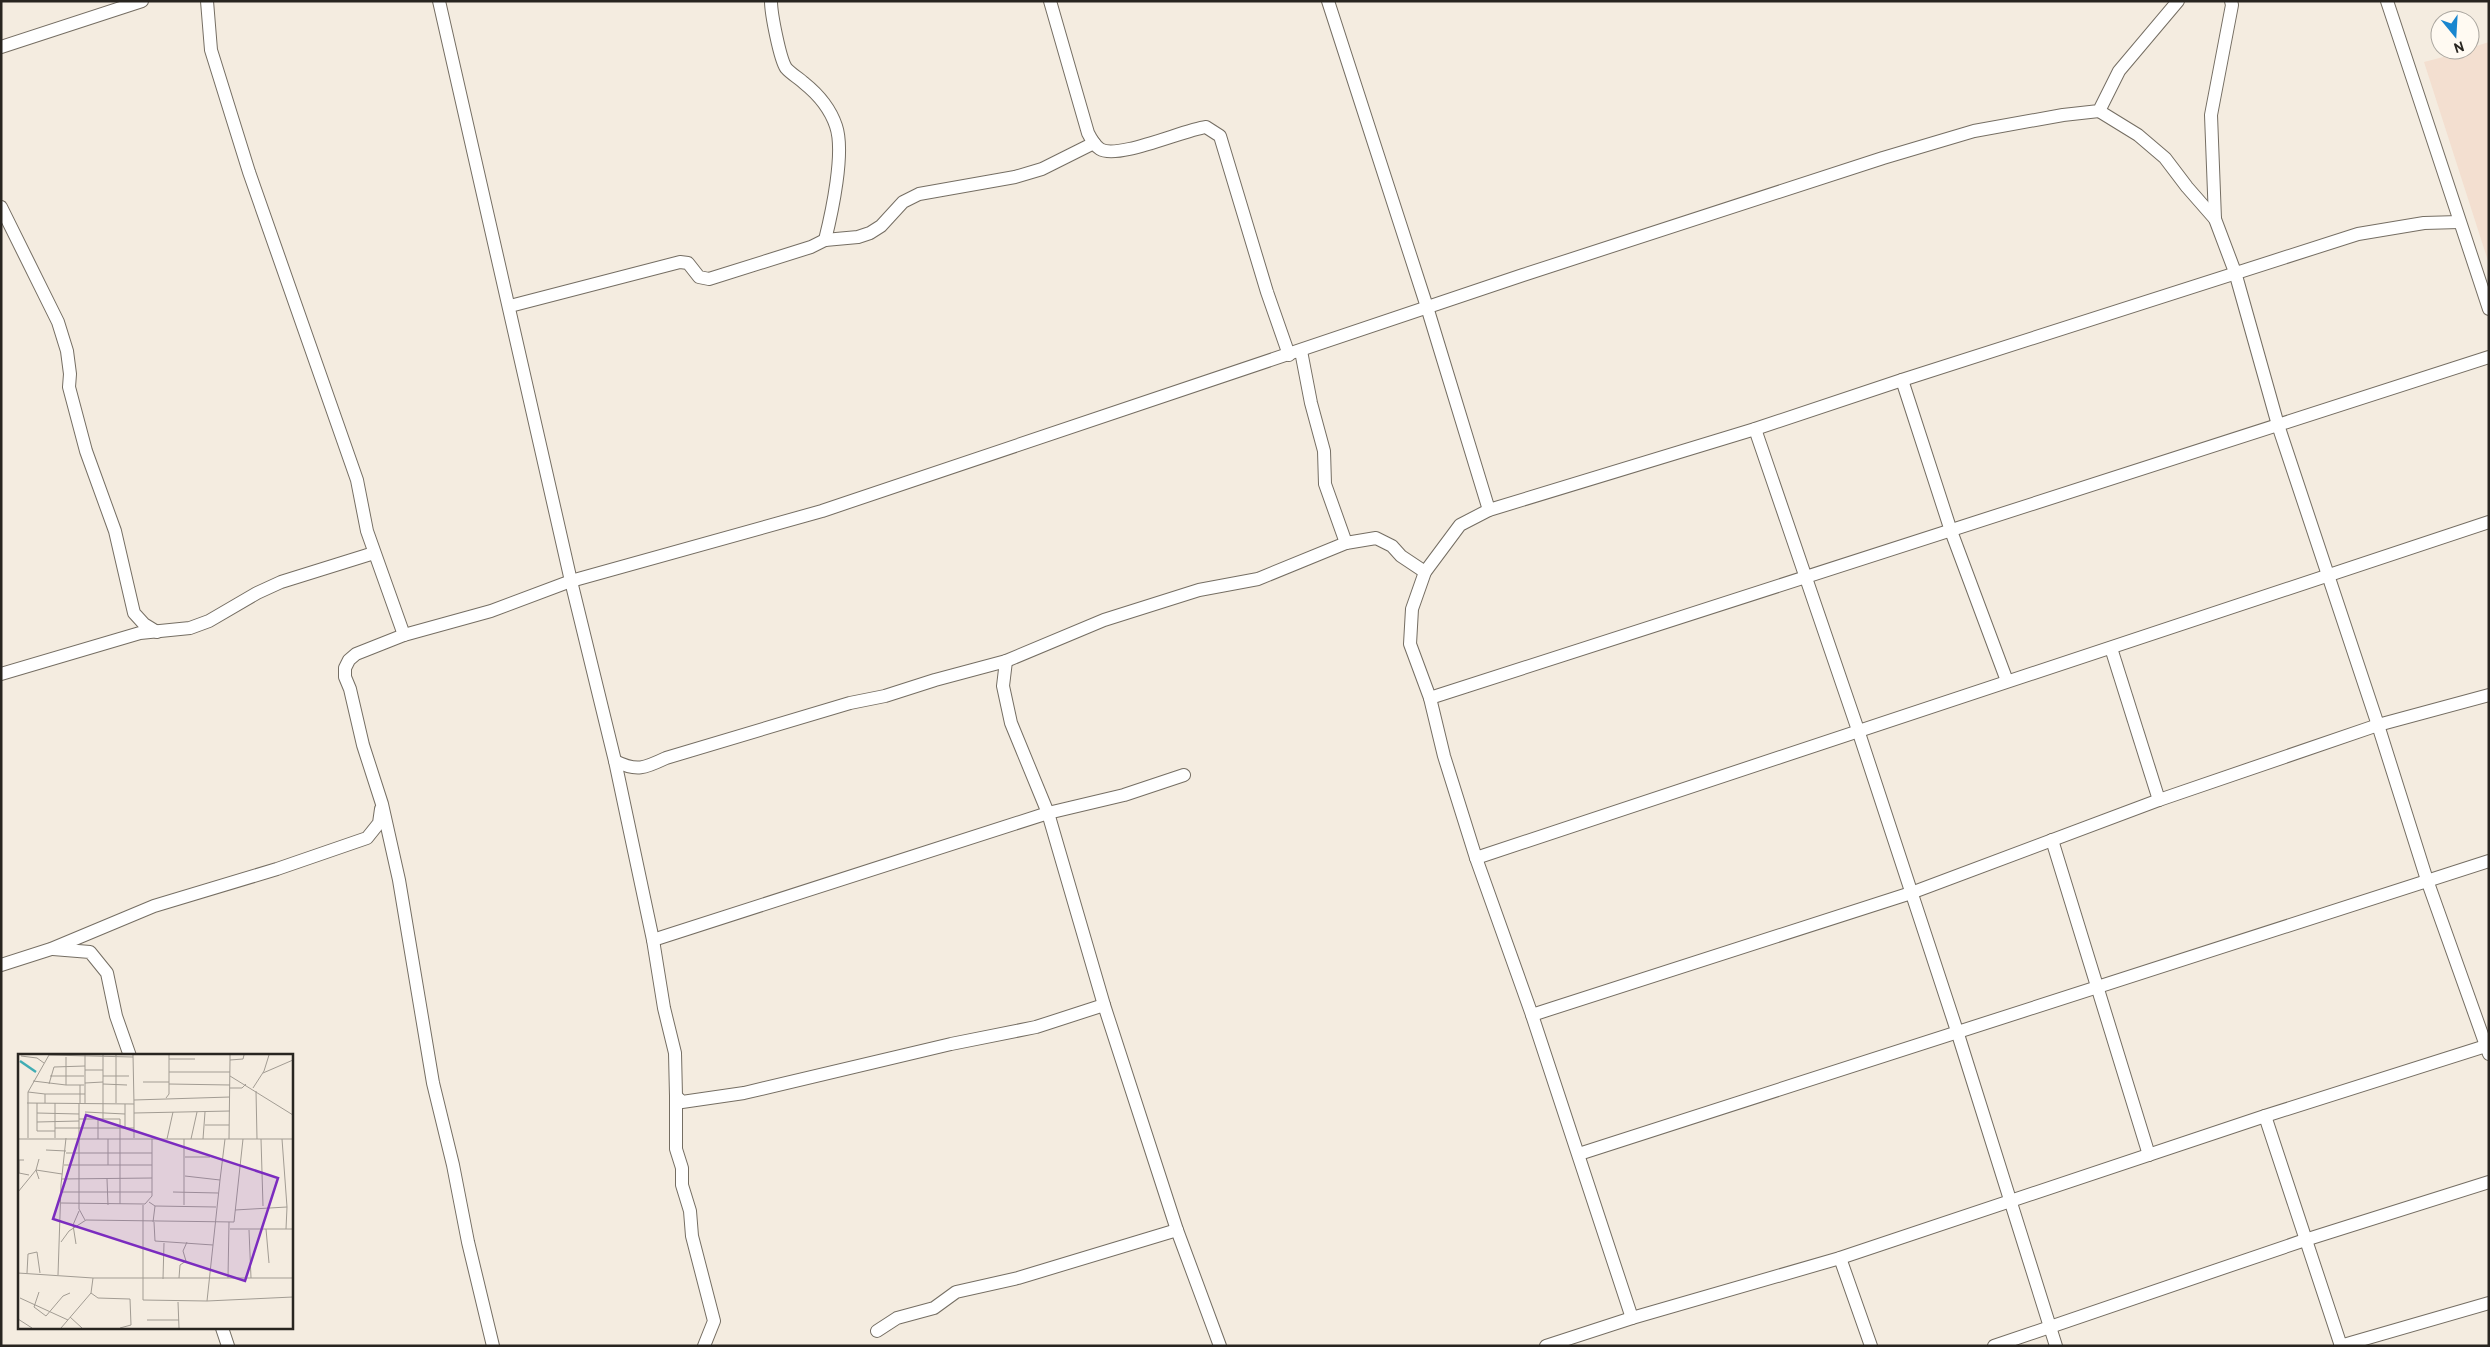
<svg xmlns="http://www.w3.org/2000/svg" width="2490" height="1347" font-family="Overpass,sans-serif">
<rect width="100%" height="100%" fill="#f4ece0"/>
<polygon fill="#f3dfd0" points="2489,42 2489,264 2424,62 2470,50 2470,48"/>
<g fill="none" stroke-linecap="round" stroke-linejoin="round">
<defs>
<g id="minor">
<polyline points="207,1 211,50 249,172 357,480 367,531 404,635"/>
<polyline points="439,1 571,581 615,761 653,940 664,1008 675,1053 676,1096 682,1102 744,1093 951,1044 1036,1027 1104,1005"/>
<path d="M771,1C771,14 780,59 786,68C791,74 799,78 804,83C819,95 830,108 836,126C845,152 832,212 825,240"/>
<path d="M1050,1L1088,133C1091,139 1094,145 1100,149C1117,160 1183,130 1206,127L1220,136L1267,292L1289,355"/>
<polyline points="1328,1 1427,307 1489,510"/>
<polyline points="2387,1 2489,309"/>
<polyline points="1,47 142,1"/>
<polyline points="2099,111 2138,135 2165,158 2187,187 2215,219 2235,272 2278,425 2378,725 2427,880 2489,1054"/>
<polyline points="1,207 58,322 67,351 70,374 69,387 86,451 115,531 134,613 144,624 157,632"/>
<polyline points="2215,219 2211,115 2232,5 2231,1"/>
<polyline points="510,306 680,262 688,263 699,277 709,279 811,247 825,240 858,237 870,233 881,226 903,202 919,194 1015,177 1042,169 1094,143"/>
<polyline points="1301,351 1311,403 1324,451 1325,484 1346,543"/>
<polyline points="1902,380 1951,531 2007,681"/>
<polyline points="1755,429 1858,730 1957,1031 2056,1346"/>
<polyline points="2111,648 2159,800"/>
<polyline points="1006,661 1003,686 1011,723 1048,813 1104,1005 1177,1230 1220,1346"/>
<polyline points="1,674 140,633 190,628 209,621 257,593 281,582 374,553"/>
<polyline points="1430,698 2489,357"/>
<path d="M615,761C637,772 645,768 666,758L850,703L885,696L935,680L1006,661L1104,620L1199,590L1258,579L1346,543L1376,538L1392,546L1401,556L1425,572"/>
<polyline points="2052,840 2149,1155"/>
<polyline points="1476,858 2489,522"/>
<polyline points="653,940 1048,813 1124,795 1184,775"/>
<polyline points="53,949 90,952 107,973 116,1016 130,1056"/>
<polyline points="1,965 51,949 154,906 277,869 367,838 379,823 381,809"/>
<polyline points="1532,1015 1911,893 2159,800 2378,725 2489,695"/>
<polyline points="676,1096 676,1149 682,1168 682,1185 690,1211 692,1236 714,1321 704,1346"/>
<polyline points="2265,1116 2341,1346"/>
<polyline points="1579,1154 2489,861"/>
<polyline points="1840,1258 1871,1346"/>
<polyline points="1632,1318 1532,1015 1476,858 1444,756 1430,698 1410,644 1412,609 1425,572 1460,525 1489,510 1755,429 1902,380 2358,234 2424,223 2459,222"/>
<polyline points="222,1328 228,1346"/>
<polyline points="877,1331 897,1318 934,1308 956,1292 1018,1278 1177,1230"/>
<polyline points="493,1346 468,1242 453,1165 433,1083 399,880 382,804 363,745 350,689 345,677 345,668 349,660 356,654 404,635 491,611 571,581 822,511 1523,275 1883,158 1974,131 2063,115 2099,111 2119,71 2178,1"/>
<polyline points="1546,1346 1632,1318 1840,1258 2265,1116 2489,1045"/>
<polyline points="1994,1346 2305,1240 2489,1182"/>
<polyline points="2340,1346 2489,1303"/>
</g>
</defs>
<use href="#minor" stroke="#756e63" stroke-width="14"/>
<use href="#minor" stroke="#fff" stroke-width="12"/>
</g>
<g transform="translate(18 1054)">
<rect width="275" height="275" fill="#f4ece0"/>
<path fill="none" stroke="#40adb4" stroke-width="2.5" d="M2,7L18,18"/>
<path fill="none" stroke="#a29c93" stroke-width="1" d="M31,1L115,3M212,1V6L225,5L226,1M3,2L19,4L26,9M151,5H177M67,16H85M151,18H212M245,19L275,6M32,22H66M85,22H111M212,22L275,61M15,27L48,31V3M125,28H151M67,29L85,28M31,30L36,13L67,12M85,30L109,31M151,30L212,31M48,31H66M62,31V49M212,34H224L228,30M235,34L246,17L251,1M238,37L239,85M10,38L27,40V49M27,40H67M148,44L151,40V1M116,46L212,43M9,49L116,50L115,1M19,49V77H37M61,49V155L67,166M67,49V1M98,49V1M107,50V74M116,50V84M67,58L107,60M19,59L61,60M116,59L212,57M61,65H102V150M80,65V85M85,65V1M19,68L61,67M187,71H211M37,74H116M10,84V38L31,1M37,84V49M0,85H185L187,58M149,85L155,58M173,85L179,58M185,85H275M211,85L212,6M243,85L245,152M264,85L269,153M28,96L48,97M48,99H134M167,103H192M21,105L18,116L21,125M6,106H1V119L11,121M46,111H134M90,111V85M43,125L134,124M89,125L90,151M202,126L207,85M0,138L18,116L44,120M43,138H134M155,138L200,139M131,148L137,152L198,153M43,149L127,150L134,142V85M125,151V246L189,247L202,126L167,122M166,151V85M217,156L269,153L268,175M135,168L137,152M136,168L137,187L195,191M212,175H275M248,175L251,209M231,176L233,224M43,188L51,177L68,166L216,168L225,85M58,190L55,171L61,157M0,219L75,224H275M9,219L10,200L19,198L22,219M40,221L43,131L48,84M161,224L162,211L168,207L165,197L169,188M210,224L211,168M145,225L146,189M21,238L16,253L28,262L45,242L52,239M73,239L80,244L112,245L113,271L102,274M2,244L50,266M189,247L275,243M160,248L161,274M52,263L64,274M0,265L14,274M129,266H161M43,274L73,239L75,224"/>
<path fill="#7b2cbf" fill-opacity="0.15" stroke="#7b2cbf" stroke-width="2.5" d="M68,61L260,124L227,227L35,165Z"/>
<rect width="275" height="275" fill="none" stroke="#282520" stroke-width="2.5"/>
</g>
<rect width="2490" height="1347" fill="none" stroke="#282520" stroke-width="5"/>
<g transform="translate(2455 35) rotate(162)"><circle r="24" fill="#fffaf2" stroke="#a9a59e"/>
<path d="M0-4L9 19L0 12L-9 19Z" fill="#1986cf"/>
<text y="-8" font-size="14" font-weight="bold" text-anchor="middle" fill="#282520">N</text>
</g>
</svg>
